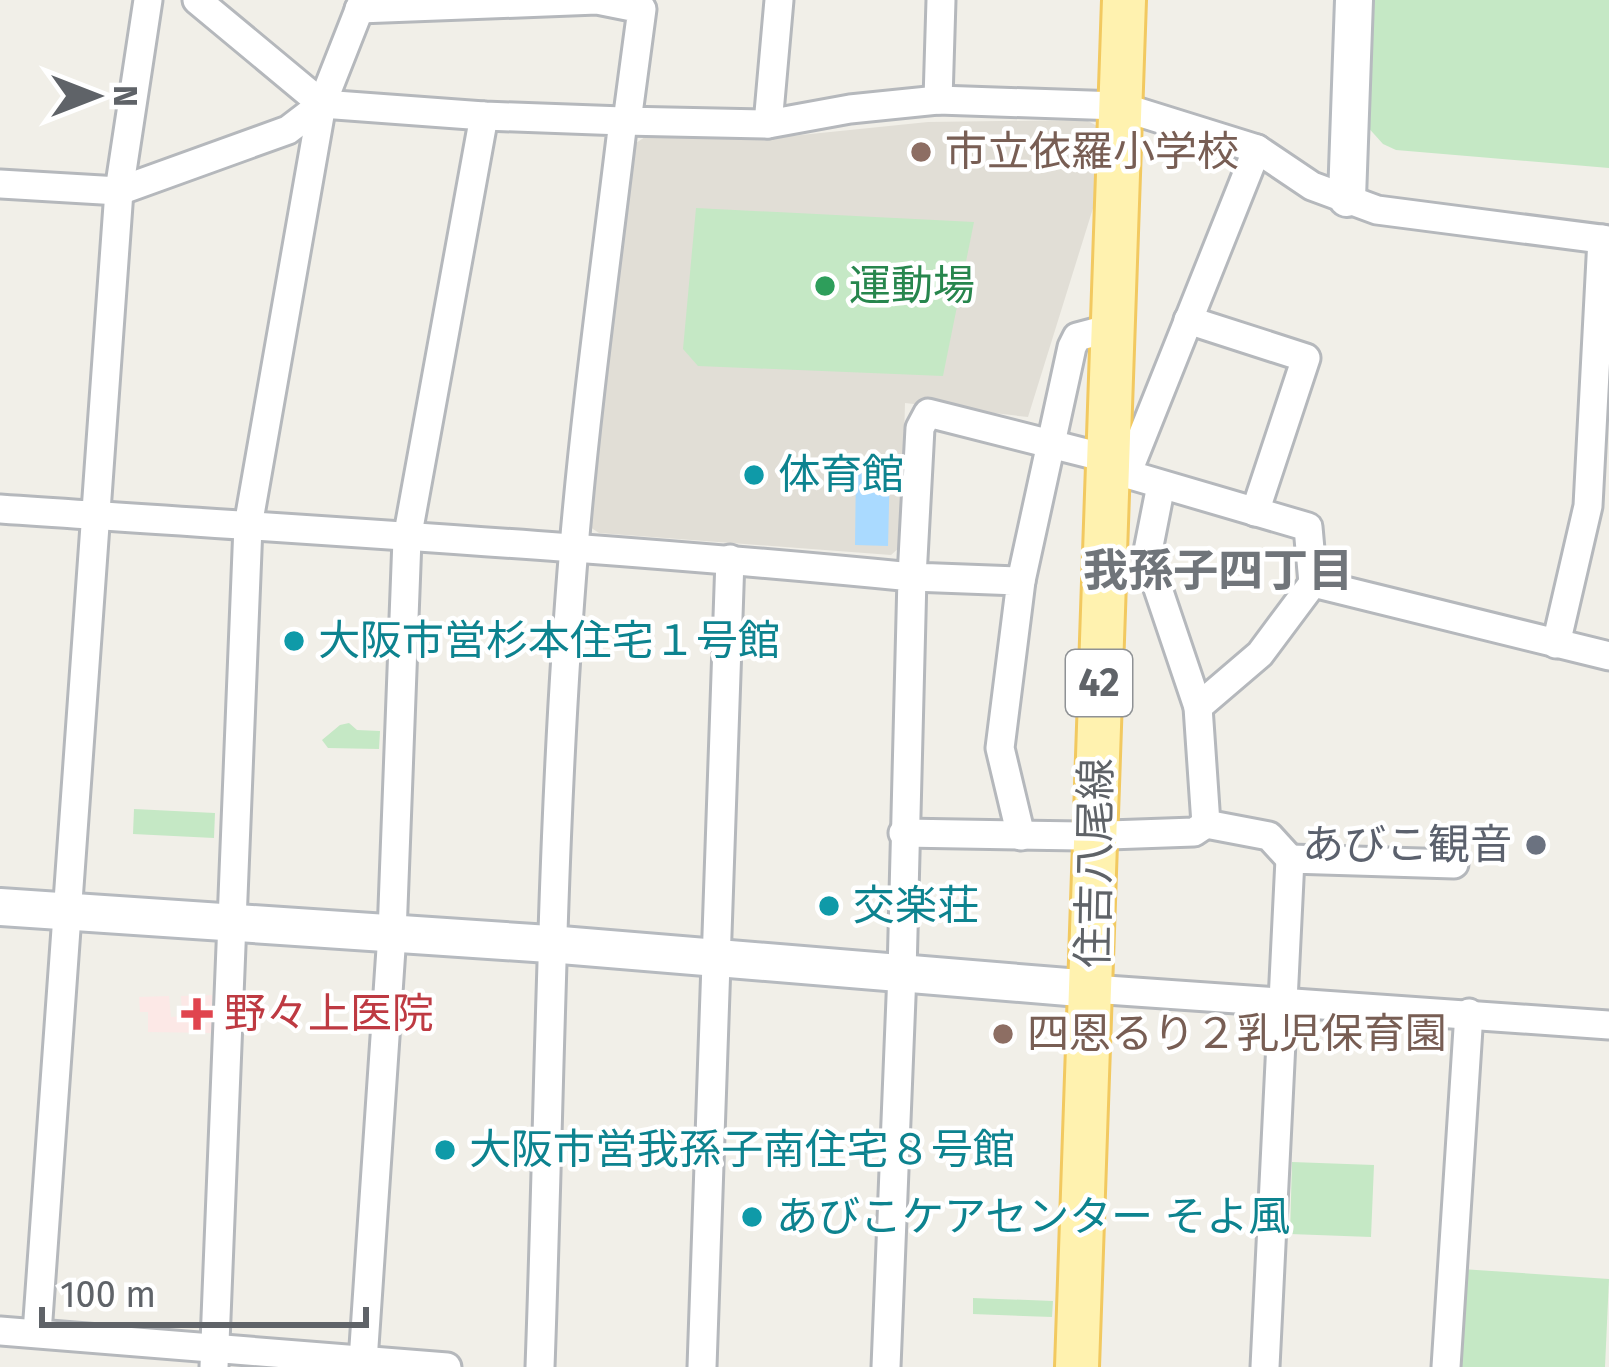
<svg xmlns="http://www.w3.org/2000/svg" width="1609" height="1367" font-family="'Fira Sans','Noto Sans JP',sans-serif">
<rect width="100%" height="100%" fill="#f1efe8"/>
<polygon fill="#e1ded6" points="1086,120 1101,128 1099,189 1028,417 905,403 901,546 891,555 599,533 587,525 636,143 645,137 791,136 928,122"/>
<polygon fill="#fce8e6" points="212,995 213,1033 148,1032 148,1012 140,1012 139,997 169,996 171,1017 182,1016 181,996"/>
<g fill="#c5e8c5">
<polygon points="1368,0 1609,0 1609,168 1396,150 1383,144 1365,124"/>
<polygon points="696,208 974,222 943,376 698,366 683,349"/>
<polygon points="349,723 357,730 380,731 379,749 328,748 322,740 340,725"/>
<polygon points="134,809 215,813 214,838 133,834"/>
<polygon points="1292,1162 1374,1165 1371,1237 1290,1234"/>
<polygon points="1462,1269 1609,1279 1605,1367 1456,1367"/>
<polygon points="973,1298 1053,1301 1052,1317 973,1314"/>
</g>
<polygon fill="#aadaff" points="856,465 890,465 888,546 855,545"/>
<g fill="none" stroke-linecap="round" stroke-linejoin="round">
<defs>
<g id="street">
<path d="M197,0L322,104L484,116L623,121C606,263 586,405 574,547C551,820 550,1094 540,1367"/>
<polyline points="359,9 597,0 642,9 628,114 623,121 768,124 850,109 938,100 1119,106 1257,149 1312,186 1377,210 1609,240"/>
<polyline points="938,100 941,0"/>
<polyline points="768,124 779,0"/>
<polyline points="0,184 119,191 288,130 322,104"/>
<polyline points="1188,320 1306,358 1255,512"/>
<polyline points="1127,474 1257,149"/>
<polyline points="1161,485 1147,556 1198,707 1206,824 1269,836 1290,859"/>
<path d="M0,509C304,530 609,547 912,577L902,973L886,1367"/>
<polyline points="1021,581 1072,347 1077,337 1111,328"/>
<polyline points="1556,644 1588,506 1602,239"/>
<polyline points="1198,707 1260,654 1313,583"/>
<polyline points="903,833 1081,836 1194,832 1206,824"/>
<polyline points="1021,836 1000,748 1021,581 912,577 920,428 928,413 1106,458 1127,474 1308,527 1313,583 1609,656"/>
<polyline points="1092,989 1609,1025"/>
<polyline points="0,1331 447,1367"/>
<polyline points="37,1333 119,191 148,0"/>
<polyline points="363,1361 392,934 407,539 484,116"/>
<polyline points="214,1367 248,526 322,104 363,0"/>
<polyline points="702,1367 730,559"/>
<polyline points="1265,1367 1290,859 1454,864"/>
<polyline points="1446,1367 1469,1013"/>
</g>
<g id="secondary">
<polyline points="1347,198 1354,0"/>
<polyline points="0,907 549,944 1092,989"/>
</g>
<polyline id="primary" points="1077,1367 1124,0"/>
</defs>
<use href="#street" stroke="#b5b8bc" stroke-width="33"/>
<use href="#secondary" stroke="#b6babf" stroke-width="42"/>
<use href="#primary" stroke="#f2c960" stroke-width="48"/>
<use href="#street" stroke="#fff" stroke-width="27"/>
<use href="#secondary" stroke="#fff" stroke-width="36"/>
<use href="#primary" stroke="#fff2af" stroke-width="42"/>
</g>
<g fill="#8d6e63" stroke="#fff" stroke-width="4.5">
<circle cx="921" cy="152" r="12"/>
<circle cx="1003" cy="1034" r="12"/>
</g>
<circle fill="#2e9e5b" stroke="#fff" stroke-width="4.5" cx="825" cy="286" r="12"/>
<g fill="#0f9aa8" stroke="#fff" stroke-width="4.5">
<circle cx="754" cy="475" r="12"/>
<circle cx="294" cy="641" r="12"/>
<circle cx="829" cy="906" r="12"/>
<circle cx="445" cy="1150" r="12"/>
<circle cx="752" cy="1217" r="12"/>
</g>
<circle fill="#6b7280" stroke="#fff" stroke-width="4.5" cx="1536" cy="845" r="12"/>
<path fill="#e0444e" stroke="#fff" stroke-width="4.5" d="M191 996h12v12h12v12h-12v12h-12v-12h-12v-12h12z"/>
<g text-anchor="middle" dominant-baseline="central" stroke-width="9" stroke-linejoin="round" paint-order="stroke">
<rect fill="#fff" stroke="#8f9295" stroke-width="3" x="1066" y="650" width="66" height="66" rx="9"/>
<g font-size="39" font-weight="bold" fill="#5f6368">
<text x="1099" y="683">42</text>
</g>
<g font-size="42" fill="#785e54" stroke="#fff" text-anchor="start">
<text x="945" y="152">市立依羅小学校</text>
<text x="1027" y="1034">四恩るり２乳児保育園</text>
</g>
<g font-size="42" fill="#27864d" stroke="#fff" text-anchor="start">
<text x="849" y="286">運動場</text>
</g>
<g font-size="42" fill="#0d838f" stroke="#fff" text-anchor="start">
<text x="778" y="475">体育館</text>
<text x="318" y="641">大阪市営杉本住宅１号館</text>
<text x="853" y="906">交楽荘</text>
<text x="469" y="1150">大阪市営我孫子南住宅８号館</text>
<text x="776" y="1217">あびこケアセンター そよ風</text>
</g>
<g font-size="42" fill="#5b616d" stroke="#fff" text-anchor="end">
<text x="1512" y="845">あびこ観音</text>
</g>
<g font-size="42" fill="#5f6368" stroke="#fff">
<text transform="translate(1095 863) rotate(-89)">住吉八尾線</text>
</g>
<g font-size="42" fill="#be3a42" stroke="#fff" text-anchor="start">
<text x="224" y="1014">野々上医院</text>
</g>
<g font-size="45" font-weight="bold" fill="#70757a" stroke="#fff">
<text x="1218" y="571">我孫子四丁目</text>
</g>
</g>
<g transform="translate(96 96) rotate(90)" stroke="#ffffff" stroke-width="9" paint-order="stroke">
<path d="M0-9L21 45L0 30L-21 45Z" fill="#5f6368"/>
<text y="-18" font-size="33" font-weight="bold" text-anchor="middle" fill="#5f6368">N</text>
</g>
<path d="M42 1307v18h324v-18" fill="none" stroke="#5f6368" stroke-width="6"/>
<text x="60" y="1307" font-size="36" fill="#5f6368" stroke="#ffffff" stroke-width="9" paint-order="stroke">100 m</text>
</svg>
